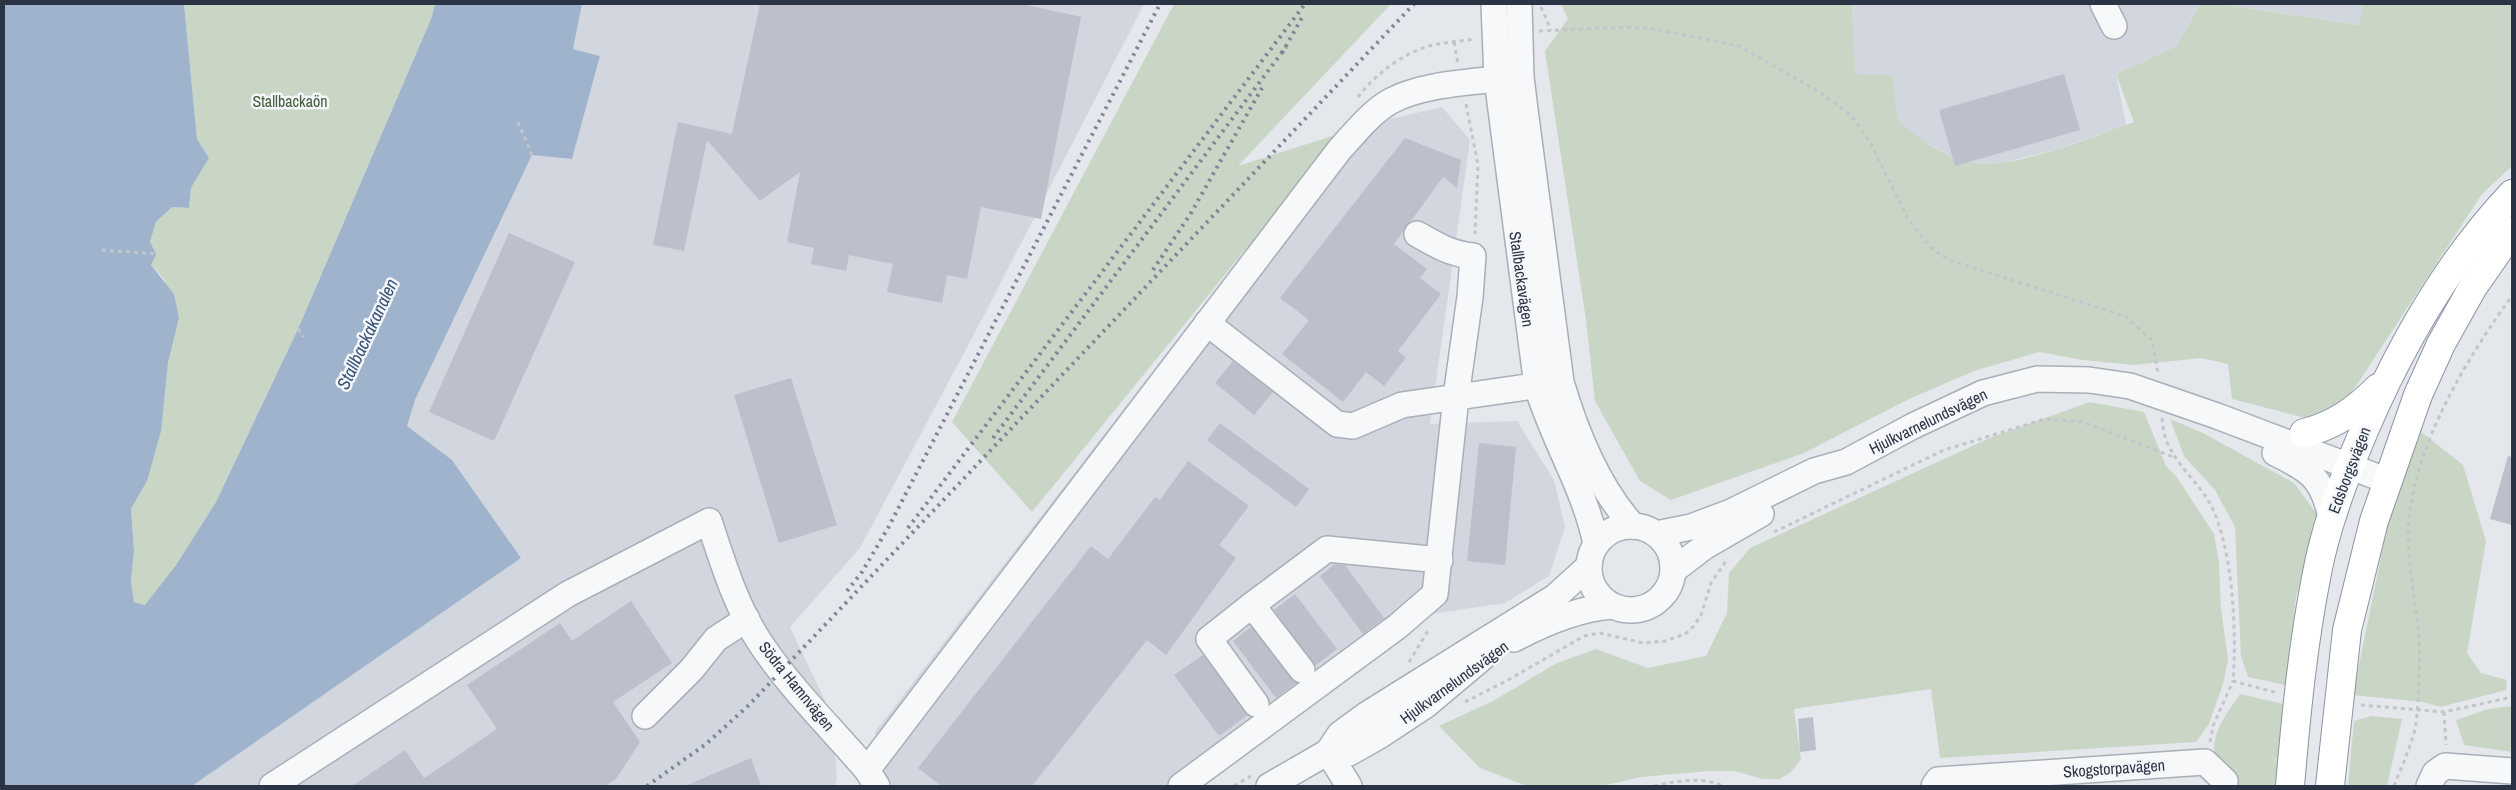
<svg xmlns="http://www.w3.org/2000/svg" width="2516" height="790" font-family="'Archivo Narrow',sans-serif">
<rect width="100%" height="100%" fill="#e4e7ec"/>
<g fill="#d2d6de">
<polygon points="582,4 1144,4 981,321 860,548 790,627 825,701 836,762 837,781 834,786 192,786 521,558 452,460 406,427 415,400 532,155 572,159 600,57 573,49"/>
<polygon points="1852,4 2200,4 2177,46 2116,74 2126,125 2054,150 1994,165 1974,164 1948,155 1919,138 1898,120 1892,75 1855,74"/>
<polygon points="2221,4 2363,4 2360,25"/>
<polygon points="1442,107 1470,140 1430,424 1517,421 1554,480 1565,527 1549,576 1505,603 1418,616 1167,786 889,786 875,732 1203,306 1263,234 1377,122"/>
</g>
<g fill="#c9d6c5">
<polygon points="184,4 435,4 431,19 298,329 216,502 176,565 146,605 134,602 131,581 134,551 131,509 147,481 168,363 179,318 164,279 151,265 150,242 156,222 172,207 189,208 191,188 209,158 197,139"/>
<polygon points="1174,4 1391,4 1238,166 1377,122 1245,250 1032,512 952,422"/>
<path d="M1561,4H1852L1855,74L1892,75L1898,120C1920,139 1943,157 1973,163C2009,171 2097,135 2134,122L2116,74L2177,46L2200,4H2221L2359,25L2363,4H2512V166L2482,194L2358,383L2337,410L2305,418L2232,399L2228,364L2201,358L2134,365L2083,360L2039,352L1974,371L1907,400L1804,453L1671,500L1640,481L1595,401L1586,320L1545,51L1568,19Z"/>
<polygon points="2090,402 2144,412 2166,466 2176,476 2214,534 2219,563 2221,608 2228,660 2223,684 2209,724 2196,742 1940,758 1931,689 1794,709 1801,759 1790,773 1779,779 1763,779 1735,771 1709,771 1641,777 1601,786 1527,786 1480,768 1439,726 1493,701 1557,663 1596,649 1648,668 1706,656 1727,613 1729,573 1750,548 1992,437"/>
<polygon points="2170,419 2203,433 2294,483 2319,517 2296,596 2289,669 2285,685 2248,677 2241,656 2235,527 2215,490 2184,456"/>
<polygon points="2420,431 2463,465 2486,541 2467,653 2481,673 2507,680 2506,690 2440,707 2423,702 2353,695 2390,512"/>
<path d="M2240,694L2288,705L2284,767L2268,752L2282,767V786H2232C2227,778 2219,768 2216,759C2208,736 2228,712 2240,694Z"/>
<polygon points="2512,706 2512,752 2464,745 2456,720 2488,709"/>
<polygon points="2372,716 2402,719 2387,786 2348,786 2354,721"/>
</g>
<polygon fill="#9fb4cc" points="4,4 184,4 197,139 209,158 191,188 189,208 172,207 156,222 150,242 156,254 151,265 174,294 179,318 168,363 161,431 147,481 131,509 134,551 131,581 134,602 145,605 176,565 216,502 298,329 431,19 435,4 582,4 573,49 600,56 572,159 532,155 415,400 407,426 452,460 521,558 192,786 4,786"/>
<g fill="#bbc0ca">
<polygon points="760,4 1022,4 1081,17 1041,219 981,207 967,279 947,275 942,303 887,292 893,264 849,255 846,271 811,264 814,248 787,242 800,172 760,201 707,140 684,251 653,245 678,122 732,134"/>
<polygon points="2064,74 2080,130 1955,166 1939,110"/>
<polygon points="1405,138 1461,160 1457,188 1443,177 1394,244 1427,269 1420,278 1441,294 1398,351 1406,358 1384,386 1366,372 1343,402 1282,354 1309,320 1280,298"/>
<polygon points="509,233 575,262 494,441 429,412"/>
<polygon points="1233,361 1273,392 1254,415 1215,383"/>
<polygon points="791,378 837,525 779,543 734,395"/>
<polygon points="1220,423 1309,489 1296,507 1207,440"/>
<polygon points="1479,443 1516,447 1505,565 1467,561"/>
<polygon points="2508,456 2512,457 2512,525 2490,519"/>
<polygon points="1188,461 1249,506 1219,545 1236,558 1166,655 1147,640 1032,786 941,786 918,768 1091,546 1108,559 1155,497 1160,500"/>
<polygon points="1335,564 1345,565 1384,618 1363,634 1320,576"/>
<polygon points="1295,594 1337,649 1315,666 1274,610"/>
<polygon points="631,601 672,663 613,702 640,742 616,779 605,786 352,786 405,750 424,778 497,729 467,685 560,623 572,641"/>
<polygon points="1251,627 1296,683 1276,698 1233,641"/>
<polygon points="1203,655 1248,715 1219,736 1174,675"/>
<polygon points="1813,717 1816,750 1800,752 1798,719"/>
<polygon points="751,758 761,786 685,786"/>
</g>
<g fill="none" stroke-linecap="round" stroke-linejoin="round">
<defs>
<g id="minor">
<path d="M1494,4L1497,79L1537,386C1553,440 1585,489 1596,544"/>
<path d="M1519,4L1521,77L1525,110L1561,382C1576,433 1597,486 1633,526"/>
<polyline points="2103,4 2114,26"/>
<polyline points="1207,323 1337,424 1353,426 1402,405 1554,383"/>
<path d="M2275,453C2310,470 2323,478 2331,518"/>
<circle cx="1631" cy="568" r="42"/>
<polyline points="1656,534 1691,527 1731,512 1814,471 1846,462 1913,426 1983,393 2037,379 2089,380 2130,386 2217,416 2388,481"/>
<polyline points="1674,570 1704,547 1761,514"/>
<polyline points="1252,605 1209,639 1256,704"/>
<path d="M1514,639C1544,623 1577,609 1611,606"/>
<polyline points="1302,670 1252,605 1327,549 1440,560"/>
<polyline points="645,716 692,669 716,639 747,619"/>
<polyline points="1328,752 1349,753 1379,736 1426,705 1482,658"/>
<polyline points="1328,752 1349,786"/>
<path d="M867,770L1340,149C1355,133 1371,112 1391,101C1421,85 1463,83 1497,79"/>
<path d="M272,786L568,594L709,521C723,563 736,607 761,644C791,689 832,729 867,770L877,786"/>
<path d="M1181,786L1398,626L1435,594L1456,397L1470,297L1473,256C1451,254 1436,245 1417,234"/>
<polyline points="1269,786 1328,752 1340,734 1366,715 1555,597 1589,566"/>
<polyline points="1934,786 1938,780 2205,762 2225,781 2224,786"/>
<polyline points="2429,786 2435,773 2445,766 2512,771"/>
</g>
<g id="highway">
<path d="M2304,433C2334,426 2356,410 2378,388"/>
<path d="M2290,786C2296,715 2303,643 2317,573C2326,525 2344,478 2363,433C2400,346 2447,263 2512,194"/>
<polyline points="2330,786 2347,630 2374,521 2418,395 2441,344 2473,287 2512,231"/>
</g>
</defs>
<use href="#minor" stroke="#a9aeb7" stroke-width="28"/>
<use href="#highway" stroke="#8b94a3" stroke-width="30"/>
<g stroke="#c2c5cb" stroke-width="3" stroke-dasharray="4 4" stroke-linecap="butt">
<polyline points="1541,7 1551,30"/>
<polyline points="1539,31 1629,27 1654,29 1739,46 1818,91 1852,116 1872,146 1908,219 1931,248 1949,260 2125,316 2152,340 2158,373"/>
<polyline points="1454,42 1458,64"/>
<path d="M1358,97C1376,73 1408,49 1438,44C1450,42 1462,41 1474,39"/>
<polyline points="1466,104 1478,165 1475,234"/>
<polyline points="518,122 532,155"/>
<polyline points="102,250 156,254"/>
<polyline points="298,329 304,337"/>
<path d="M2162,418C2163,427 2164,437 2168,444C2178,466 2196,481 2208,500C2233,542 2237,633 2233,681L2278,693"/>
<polyline points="1774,532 1944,450 2045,419 2083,422 2176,458"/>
<polyline points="1409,662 1429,629"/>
<polyline points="1465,702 1510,679 1584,636 1600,633 1643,643 1665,641 1685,634 1693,627 1701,615 1711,583 1726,561"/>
<polyline points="2361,705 2444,712 2512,697"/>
<polyline points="2444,712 2446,745"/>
<polyline points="2210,742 2213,726 2233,681"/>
<polyline points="1234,786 1251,776"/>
<path d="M1654,786C1677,781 1701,776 1723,786"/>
<path d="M2394,786C2401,768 2409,751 2414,733C2419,718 2420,656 2419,638C2416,599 2405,557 2409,517C2418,439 2467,358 2512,296"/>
</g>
<use href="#minor" stroke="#f7f8fa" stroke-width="25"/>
<use href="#highway" stroke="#fff" stroke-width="28"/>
<g stroke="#7d8696" stroke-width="4" stroke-dasharray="2.5 5" stroke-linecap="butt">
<polyline points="1282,53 1304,14"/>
<polyline points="1153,270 1191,213 1262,88"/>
<polyline points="993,438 1286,47"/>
<polyline points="908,528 1305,4"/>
<polyline points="847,591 862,572 888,528 1160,4"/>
<polyline points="647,786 706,744 749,705 1414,4"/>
</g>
</g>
<g text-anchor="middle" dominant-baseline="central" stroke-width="5" stroke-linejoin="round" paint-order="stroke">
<g font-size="16" fill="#3f6138" stroke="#f4f6f9">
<text x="290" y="101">Stallbackaön</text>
</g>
<g font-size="16" fill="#2b3445" stroke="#f4f6f9">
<text transform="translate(1522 279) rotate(82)">Stallbackavägen</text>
<text transform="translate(1928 421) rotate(-26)">Hjulkvarnelundsvägen</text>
<text transform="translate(2349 470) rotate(-69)">Edsborgsvägen</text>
<text transform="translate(1454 682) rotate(-36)">Hjulkvarnelundsvägen</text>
<text transform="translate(797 686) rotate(51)">Södra Hamnvägen</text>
<text transform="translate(2114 768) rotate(-4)">Skogstorpavägen</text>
</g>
<g font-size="18" font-style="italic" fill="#34527a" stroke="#f4f6f9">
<text transform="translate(367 334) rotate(-65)">Stallbackakanalen</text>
</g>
</g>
<rect width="2516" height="790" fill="none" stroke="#2b3445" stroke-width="10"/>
</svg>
